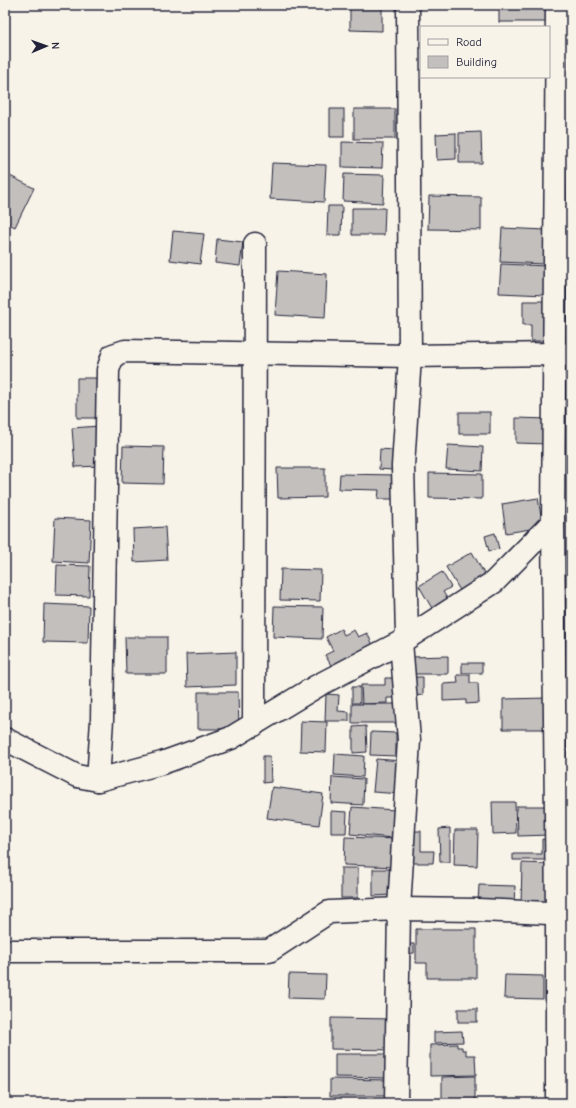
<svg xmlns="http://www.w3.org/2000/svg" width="576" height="1108" font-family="'Comic Neue',sans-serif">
<rect width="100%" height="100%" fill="#f7f3e8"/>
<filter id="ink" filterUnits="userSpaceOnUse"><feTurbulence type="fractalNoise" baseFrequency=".025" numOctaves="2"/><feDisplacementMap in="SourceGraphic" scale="8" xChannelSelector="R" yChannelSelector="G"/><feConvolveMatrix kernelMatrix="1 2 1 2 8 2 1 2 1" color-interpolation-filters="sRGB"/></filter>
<g filter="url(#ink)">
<g fill="#c2bfbd" stroke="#22223b">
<polygon points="350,5 382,5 382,31 350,30"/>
<rect x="499" y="5" width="54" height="17"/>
<rect x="330" y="109" width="14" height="28"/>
<rect x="354" y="109" width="41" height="30"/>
<polygon points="481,132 482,163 459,163 459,133"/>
<polygon points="456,133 456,159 437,160 436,134"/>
<polygon points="342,142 383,143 382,168 342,167"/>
<polygon points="272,163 326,165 324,202 270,199"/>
<polygon points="344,174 384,175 383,203 343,201"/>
<polygon points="10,176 34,188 15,227 5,222 5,186"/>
<polygon points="429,196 481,197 481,230 428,229"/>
<polygon points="328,206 342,206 341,235 327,235"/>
<polygon points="352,208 385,208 384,235 352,235"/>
<polygon points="502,228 546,230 545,264 500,262"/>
<polygon points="173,231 204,234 200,264 170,260"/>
<polygon points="217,239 243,242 240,266 215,263"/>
<polygon points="501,264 547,266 545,295 499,293"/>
<polygon points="278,271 327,274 325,318 275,315"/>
<polygon points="523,301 552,301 552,341 531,341 531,325 523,325"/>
<polygon points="77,378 100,378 99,418 77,418"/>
<rect x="459" y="412" width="31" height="22"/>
<polygon points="516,418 549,419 549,444 516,443"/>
<polygon points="99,426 102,466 75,467 72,428"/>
<polygon points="448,445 483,447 482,471 446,469"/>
<polygon points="123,446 164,447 163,484 122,483"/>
<polygon points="380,449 393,450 392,470 379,469"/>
<polygon points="277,468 325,468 325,497 278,498"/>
<polygon points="429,473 482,474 482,499 429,498"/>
<polygon points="340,474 397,475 396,499 378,499 379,490 339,489"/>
<polygon points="538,498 543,527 506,533 502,504"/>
<polygon points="55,518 91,520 89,563 53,561"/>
<polygon points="165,527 167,560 134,562 133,529"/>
<polygon points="495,533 499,549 489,551 485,536"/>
<polygon points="472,552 486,577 461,592 446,567"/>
<polygon points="57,565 90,566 89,596 56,595"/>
<polygon points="281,569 321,570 320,601 280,600"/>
<polygon points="442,572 451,587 443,592 449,601 433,610 419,586"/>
<polygon points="44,604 89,606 88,643 43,642"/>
<polygon points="274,606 323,607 322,639 273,637"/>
<polygon points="341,629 344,635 354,630 358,637 367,633 373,645 332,667 325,655 333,651 326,637"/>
<polygon points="125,637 167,637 167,674 126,674"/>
<polygon points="236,652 236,685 187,687 186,654"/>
<polygon points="448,656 448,674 412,674 411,657"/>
<rect x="462" y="663" width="20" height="10"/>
<polygon points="457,675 470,675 470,683 478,683 479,703 466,704 466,700 443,701 443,684 458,683"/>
<polygon points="413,677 423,677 423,695 413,696"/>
<polygon points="385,678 401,678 402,698 387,698 387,703 362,704 361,685 385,685"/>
<rect x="352" y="687" width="8" height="16"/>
<polygon points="198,692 238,692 239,729 198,729"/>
<polygon points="326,694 339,695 338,711 349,712 349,721 325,721"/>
<polygon points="550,698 550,729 503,729 503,699"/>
<rect x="352" y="704" width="49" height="19"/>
<polygon points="301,721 327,722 326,752 300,751"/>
<polygon points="366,726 367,752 353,753 353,727"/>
<polygon points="371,732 396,733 396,756 370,755"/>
<rect x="568" y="738" width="3" height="29"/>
<polygon points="335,754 364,756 363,777 334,775"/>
<polygon points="263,756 270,756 271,782 263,783"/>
<polygon points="376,759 403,761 401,794 373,792"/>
<polygon points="332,777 364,779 363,805 331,803"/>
<polygon points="272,787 323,794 319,825 267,818"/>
<rect x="564" y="800" width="7" height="36"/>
<polygon points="492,802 515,802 516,833 493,834"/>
<polygon points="517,806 549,806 550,835 518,836"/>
<polygon points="352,807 395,810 393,838 350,834"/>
<polygon points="331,811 347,812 346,833 331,833"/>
<polygon points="450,828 450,862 440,862 439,829"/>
<polygon points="455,830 478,830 477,866 454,865"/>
<polygon points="412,831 421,831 421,851 434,851 433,863 412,863"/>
<polygon points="345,837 398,839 396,867 344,865"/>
<polygon points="542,839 547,840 547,860 513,860 513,854 542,854"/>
<polygon points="522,863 550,864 548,906 521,905"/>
<rect x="341" y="868" width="17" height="30"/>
<polygon points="373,869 392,869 392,895 373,896"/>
<polygon points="479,885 515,886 514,903 478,902"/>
<polygon points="416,929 476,929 476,978 427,978 427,963 416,963"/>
<polygon points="407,944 414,944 414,953 407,954"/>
<polygon points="289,974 326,975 325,999 288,998"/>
<polygon points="505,975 543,976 543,999 504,998"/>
<rect x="458" y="1009" width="19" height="13"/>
<polygon points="331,1018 394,1019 394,1050 331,1049"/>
<polygon points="462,1031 463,1042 434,1043 434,1032"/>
<polygon points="457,1044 457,1047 462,1047 462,1050 466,1050 466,1055 475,1055 476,1075 430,1076 430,1045"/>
<polygon points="335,1054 388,1054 388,1078 335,1077"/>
<polygon points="475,1076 475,1103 442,1103 442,1077"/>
<polygon points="330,1079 390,1080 390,1096 330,1096"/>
<polygon points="287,1099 287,1103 273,1103 273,1100"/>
</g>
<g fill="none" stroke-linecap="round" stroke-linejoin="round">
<defs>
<g id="minor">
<polyline points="407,637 403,466 410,356 408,5"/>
<polyline points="254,725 255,244"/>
<polyline points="5,739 77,776 98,780 162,763 231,738 317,686 401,642 494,582 553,522"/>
<polyline points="98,780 102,720 108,370 113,355 125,351 410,356 554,354 571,355"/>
<polyline points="5,951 269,951 329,912 399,909 478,910 571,914"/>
<polyline points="396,1103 399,909 409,740 401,642"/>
<polyline points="557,1103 557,914 553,522 557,5"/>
</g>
</defs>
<use href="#minor" stroke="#22223b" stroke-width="25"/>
<use href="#minor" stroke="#f7f3e8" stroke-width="22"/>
</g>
</g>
<rect width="576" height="1108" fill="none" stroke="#f7f3e8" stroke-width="20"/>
<rect x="10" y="10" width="556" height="1088" fill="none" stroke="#22223b" stroke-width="1.5" filter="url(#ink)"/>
<rect x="420" y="26" width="130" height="52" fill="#f7f3e8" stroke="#a29fa3"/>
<rect x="428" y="39" width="20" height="6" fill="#f7f3e8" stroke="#a29fa3"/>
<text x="456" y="46" font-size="12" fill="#22223b">Road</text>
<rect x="428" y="56" width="20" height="12" fill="#c2bfbd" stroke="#a29fa3"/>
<text x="456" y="66" font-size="12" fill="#22223b">Building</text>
<g transform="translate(46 46) rotate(88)" stroke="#f7f3e8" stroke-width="3" paint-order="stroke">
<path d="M0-3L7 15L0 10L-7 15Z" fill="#22223b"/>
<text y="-6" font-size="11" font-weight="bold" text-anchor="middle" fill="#22223b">N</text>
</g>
</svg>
